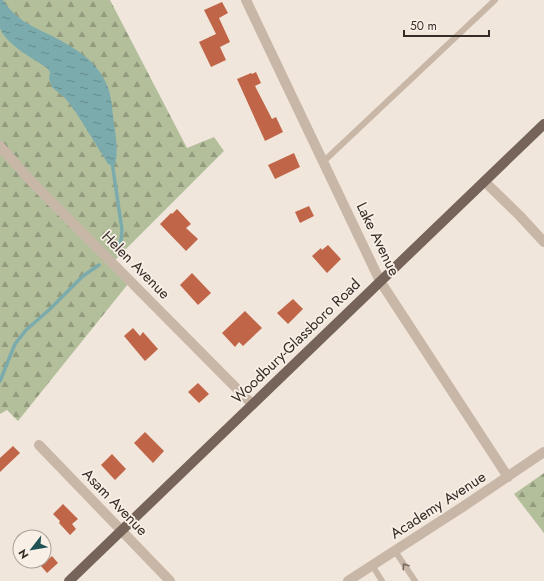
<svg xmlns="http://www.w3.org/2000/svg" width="544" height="581" font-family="Jost,sans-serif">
<defs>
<pattern id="forest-firs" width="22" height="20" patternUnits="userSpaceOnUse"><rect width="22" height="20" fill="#b3bf9b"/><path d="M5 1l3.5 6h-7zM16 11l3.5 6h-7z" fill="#929b7e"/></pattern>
<pattern id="water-ripples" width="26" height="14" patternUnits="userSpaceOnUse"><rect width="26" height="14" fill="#7babac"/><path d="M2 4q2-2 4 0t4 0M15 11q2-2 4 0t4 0" fill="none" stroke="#668b8c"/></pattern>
</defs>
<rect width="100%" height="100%" fill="#f1e6db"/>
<g fill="url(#forest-firs)">
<polygon points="0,0 110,0 187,148 214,137 224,151 111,264 128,284 18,421 7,410 0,414"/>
<polygon points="544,473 544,533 514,494"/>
</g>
<path fill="url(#water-ripples)" d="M0,0H3C13,17 31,26 48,34C70,45 96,59 106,83C111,93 112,105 113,116C115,132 119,148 115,165H111L108,164L77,114L66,99L52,87L49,79L50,72L47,68C34,59 5,44 0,28C0,22 0,7 0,0Z"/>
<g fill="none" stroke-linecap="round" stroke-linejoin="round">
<g stroke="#7babac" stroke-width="3.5">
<polyline points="112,162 122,230 121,240 119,247"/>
<polyline points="0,381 15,344 26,330 49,310 83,276 99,265"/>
</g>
</g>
<g fill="#c16548">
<polygon points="222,2 228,13 219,18 230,42 220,47 226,60 211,67 199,42 216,34 204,10"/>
<polygon points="256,72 261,83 255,86 272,119 276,117 283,132 265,141 237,79 251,73 252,74"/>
<polygon points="294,153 300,167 275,179 268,165"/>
<polygon points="309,206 314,216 300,223 295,212"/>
<polygon points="177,209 191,224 186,228 198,239 186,251 160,224 171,213 172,214"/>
<polygon points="328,245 341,259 327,273 312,256 321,248 322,250"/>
<polygon points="192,273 211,293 198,305 180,285"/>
<polygon points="293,299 303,309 288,324 277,313"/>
<polygon points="245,311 262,328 243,346 239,342 235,347 222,333"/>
<polygon points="133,328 140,336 143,332 158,349 145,361 124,336"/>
<polygon points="198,383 209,394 199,403 188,392"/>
<polygon points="145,432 164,451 153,463 134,443"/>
<polygon points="13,446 20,453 0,472 0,458"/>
<polygon points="112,454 126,469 115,480 101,465"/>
<polygon points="63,504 78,519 72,524 76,529 70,535 59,523 60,521 53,514"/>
<polygon points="52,556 58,563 47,573 41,566"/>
</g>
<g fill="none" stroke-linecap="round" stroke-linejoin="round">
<g stroke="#c8b6a7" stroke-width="6">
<polyline points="323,162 495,0"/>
<polyline points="395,551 415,581"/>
<polyline points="372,565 382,581"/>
</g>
<g stroke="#c8b6a7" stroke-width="10">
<polyline points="246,0 380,281 508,477"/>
<polyline points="0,146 31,181 252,404"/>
<polyline points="485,182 520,216 544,242"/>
<polyline points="39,445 170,581"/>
<polyline points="348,581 464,506 544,452"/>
</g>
<polyline stroke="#766359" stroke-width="10" points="69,581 544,124"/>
</g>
<defs><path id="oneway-chevron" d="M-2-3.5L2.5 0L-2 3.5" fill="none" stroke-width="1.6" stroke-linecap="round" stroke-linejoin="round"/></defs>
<use stroke="#776a61" href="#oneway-chevron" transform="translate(405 566) rotate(-124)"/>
<g text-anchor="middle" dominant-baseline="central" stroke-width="3.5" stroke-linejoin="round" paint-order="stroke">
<g font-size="15" fill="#352c27" stroke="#f8f0e7">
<text transform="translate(378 239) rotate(64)">Lake Avenue</text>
<text transform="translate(136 265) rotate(45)">Helen Avenue</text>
<text transform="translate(296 341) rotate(-44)">Woodbury-Glassboro Road</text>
<text transform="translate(115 502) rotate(46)">Asam Avenue</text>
<text transform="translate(438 505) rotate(-33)">Academy Avenue</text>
</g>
</g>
<g transform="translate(32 549) rotate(239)"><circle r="19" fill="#f8f0e7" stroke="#aaa29a"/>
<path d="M0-3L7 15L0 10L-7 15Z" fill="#1f5155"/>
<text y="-6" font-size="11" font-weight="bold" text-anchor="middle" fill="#352c27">N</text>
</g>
<path d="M404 30v6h85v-6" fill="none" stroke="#352c27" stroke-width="2"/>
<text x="410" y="30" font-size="12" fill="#352c27" stroke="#f8f0e7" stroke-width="3" paint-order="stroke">50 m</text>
</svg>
